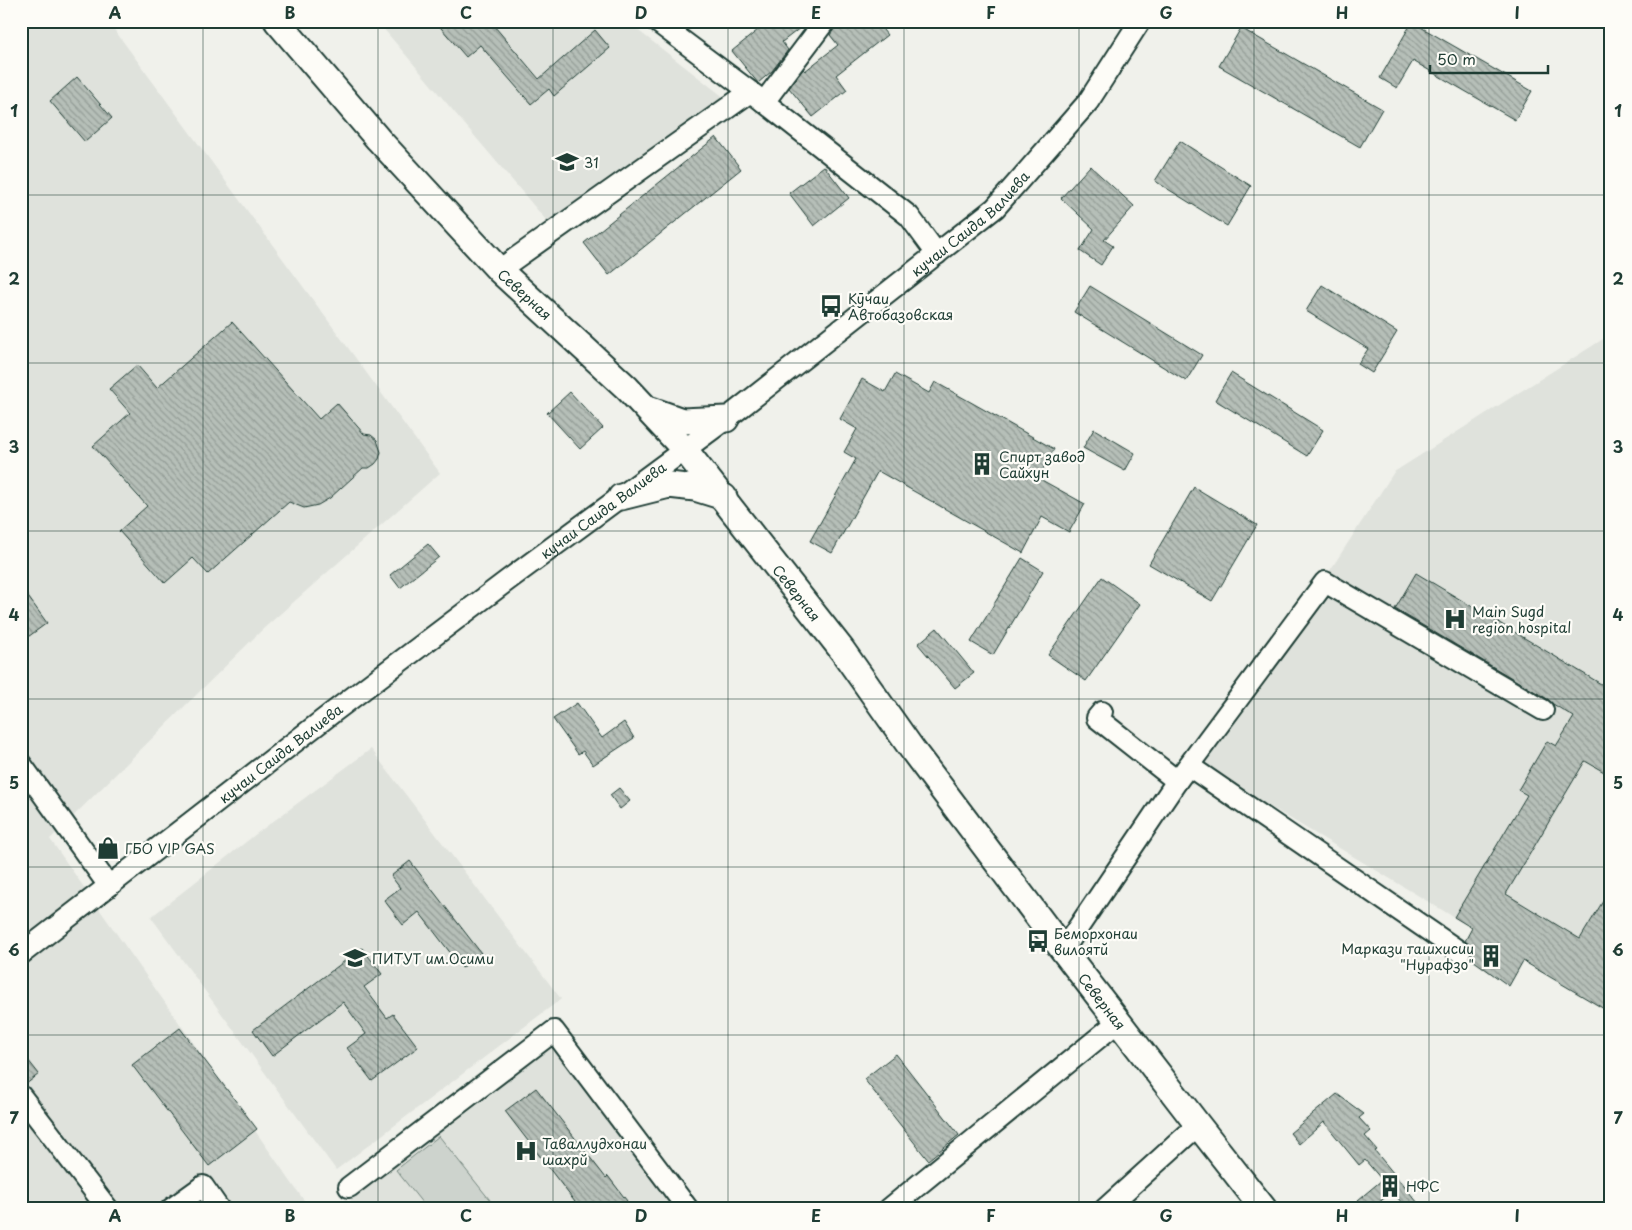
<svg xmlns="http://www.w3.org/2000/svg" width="1632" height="1230" font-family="'Playpen Sans',sans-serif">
<defs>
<pattern id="building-back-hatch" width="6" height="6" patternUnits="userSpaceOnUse" patternTransform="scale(1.25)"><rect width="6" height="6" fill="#b6bfb8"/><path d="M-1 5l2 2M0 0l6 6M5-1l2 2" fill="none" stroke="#939c96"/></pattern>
</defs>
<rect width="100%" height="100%" fill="#f0f1eb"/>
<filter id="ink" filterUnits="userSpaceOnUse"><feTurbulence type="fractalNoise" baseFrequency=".02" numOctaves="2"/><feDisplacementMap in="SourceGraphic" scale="10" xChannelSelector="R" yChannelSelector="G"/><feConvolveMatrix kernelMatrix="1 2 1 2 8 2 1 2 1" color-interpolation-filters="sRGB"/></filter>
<g filter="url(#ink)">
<g fill="#dfe2dc">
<polygon points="21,21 108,21 440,473 263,629 50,839 310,1209 21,1209"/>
<polygon points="377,21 626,21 725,98 551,226"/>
<polygon points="1611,334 1611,1013 1523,961 1509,986 1460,952 1472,928 1203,766 1394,472"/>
<polygon points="371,749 561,999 336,1170 151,917 256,834"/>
<polygon points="553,1039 679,1209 339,1209 492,1094 488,1087"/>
</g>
<polygon fill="#cdd3cd" stroke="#768880" points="439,1136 497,1209 427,1209 396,1170"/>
<g fill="url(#building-back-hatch)" stroke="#1f3d34">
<polygon points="435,21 490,21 539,79 595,30 610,48 554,96 549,89 531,104 480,45 466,57"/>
<polygon points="769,21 809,21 782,42 788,50 772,71 758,83 732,51"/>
<polygon points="837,21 876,21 887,35 836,75 847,90 813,117 789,88 803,69 805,71 838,45 830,35 835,28"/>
<polygon points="1412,22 1532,91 1515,120 1413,61 1397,88 1380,78"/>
<polygon points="1241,28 1382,109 1360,147 1219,66"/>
<polygon points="77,77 112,118 85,142 50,101"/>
<polygon points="716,137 741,169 609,275 584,243"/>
<polygon points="1180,141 1251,186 1227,226 1155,181"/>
<polygon points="824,166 849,198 814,226 789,193"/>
<polygon points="1090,166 1134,206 1104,240 1113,246 1101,265 1080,251 1094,229 1061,198"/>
<polygon points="1322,285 1397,332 1372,373 1358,364 1368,349 1306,311"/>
<polygon points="1090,286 1202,355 1186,381 1074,312"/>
<polygon points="232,322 319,419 337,403 364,434 371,435 377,440 381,452 379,459 375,464 369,468 363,468 330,498 318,505 304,508 289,502 208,574 193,558 165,583 119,531 147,506 93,446 130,413 109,389 137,365 157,388"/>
<polygon points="1231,373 1323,430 1307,456 1215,400"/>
<polygon points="895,374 929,393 935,382 1054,449 1038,478 1085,504 1069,532 1042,517 1023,553 878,471 832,553 810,541 856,459 844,452 857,429 840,419 862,379 885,392"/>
<polygon points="570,392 603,428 580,449 547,413"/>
<polygon points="1094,429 1135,453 1125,471 1083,448"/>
<polygon points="1194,487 1257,525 1212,601 1149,564"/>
<polygon points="428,544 439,557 400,588 390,575"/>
<polygon points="1022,558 1043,571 993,655 971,642"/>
<polygon points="1416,573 1611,690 1611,776 1585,761 1506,894 1580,939 1611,888 1611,1013 1523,961 1509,986 1470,958 1472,953 1471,947 1465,941 1472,928 1454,917 1527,795 1518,790 1547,741 1556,746 1574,717 1553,704 1549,700 1395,609"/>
<polygon points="1102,577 1140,604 1086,681 1048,655"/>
<polygon points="21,587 47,623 21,642"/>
<polygon points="937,628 974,673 955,688 918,644"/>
<polygon points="577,703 602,738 624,722 634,738 593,765 583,751 578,754 553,719"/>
<polygon points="619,788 630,801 620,809 610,795"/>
<polygon points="410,861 481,953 462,968 419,912 403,925 384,900 400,888 391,876"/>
<polygon points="362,948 382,974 364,987 387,1018 393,1014 418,1047 372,1081 347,1048 366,1034 343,1002 272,1056 253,1030"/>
<polygon points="180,1028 257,1129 209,1166 132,1065"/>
<polygon points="21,1051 39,1074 25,1085 21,1084"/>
<polygon points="896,1054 959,1135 928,1160 864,1079"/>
<polygon points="536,1088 606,1178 608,1176 627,1201 617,1209 566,1209 575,1202 505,1111"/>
<polygon points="1337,1094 1364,1114 1359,1118 1371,1131 1365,1136 1377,1150 1375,1151 1423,1209 1407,1209 1392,1191 1372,1209 1366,1209 1358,1200 1382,1180 1365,1160 1359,1165 1324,1122 1299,1144 1290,1133"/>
</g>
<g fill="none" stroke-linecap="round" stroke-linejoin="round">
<defs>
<g id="minor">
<polyline points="656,21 764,102 909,216 937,254"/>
<polyline points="764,102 825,21"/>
<polyline points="499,270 750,92"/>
<polyline points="1102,712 1097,718 1177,781"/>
<polyline points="21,764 109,886"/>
<polyline points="1189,766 1460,952"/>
<polyline points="1063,950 1177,781 1325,582 1543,710"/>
<path id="s1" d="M21,954L332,713L508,580L726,419L995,208L1088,102L1140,21"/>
<polyline points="21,1096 108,1209"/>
<polyline points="349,1187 554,1031 688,1209"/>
<polyline points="171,1209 203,1186 219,1209"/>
<polyline points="889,1209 1119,1021"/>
<polyline points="1105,1209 1198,1125"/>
</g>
<g id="major">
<path id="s2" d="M277,21L378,139L499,270L627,388L685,450L842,650L914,752L1063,950L1198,1125L1264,1209"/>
<polyline points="651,410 682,421 726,419"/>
<polyline points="621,497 669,485 695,488 724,497"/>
</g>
</defs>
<use href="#minor" stroke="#1f3d34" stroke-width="24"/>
<use href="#major" stroke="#1f3d34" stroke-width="29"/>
<use href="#minor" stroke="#fdfcf7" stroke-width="20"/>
<use href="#major" stroke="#fdfcf7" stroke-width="25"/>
</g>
</g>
<path fill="none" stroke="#1f3d34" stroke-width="1" stroke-opacity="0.55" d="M203,21V1209M378,21V1209M553,21V1209M728,21V1209M904,21V1209M1079,21V1209M1254,21V1209M1429,21V1209M21,195H1611M21,363H1611M21,531H1611M21,699H1611M21,867H1611M21,1035H1611"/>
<defs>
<symbol id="school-bare" viewBox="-9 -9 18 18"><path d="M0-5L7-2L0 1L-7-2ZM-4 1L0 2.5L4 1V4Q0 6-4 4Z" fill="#1f3d34" stroke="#fdfcf7" stroke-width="2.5" paint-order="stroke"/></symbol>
<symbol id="bus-bare" viewBox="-9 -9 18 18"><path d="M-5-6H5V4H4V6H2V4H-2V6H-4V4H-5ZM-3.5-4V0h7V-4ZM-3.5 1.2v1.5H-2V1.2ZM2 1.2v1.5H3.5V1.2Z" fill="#1f3d34" stroke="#fdfcf7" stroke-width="2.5" paint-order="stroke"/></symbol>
<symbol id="building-bare" viewBox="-9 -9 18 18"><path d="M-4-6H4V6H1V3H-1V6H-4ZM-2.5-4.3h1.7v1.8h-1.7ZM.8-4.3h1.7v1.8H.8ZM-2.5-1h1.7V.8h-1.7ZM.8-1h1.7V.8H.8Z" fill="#1f3d34" stroke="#fdfcf7" stroke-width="2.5" paint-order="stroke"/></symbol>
<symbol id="hospital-bare" viewBox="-9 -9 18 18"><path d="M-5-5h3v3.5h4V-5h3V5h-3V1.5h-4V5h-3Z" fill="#1f3d34" stroke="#fdfcf7" stroke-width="2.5" paint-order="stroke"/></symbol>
<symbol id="shop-bare" viewBox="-9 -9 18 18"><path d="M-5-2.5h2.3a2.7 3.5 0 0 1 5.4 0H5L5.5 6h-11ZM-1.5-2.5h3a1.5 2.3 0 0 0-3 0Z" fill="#1f3d34" stroke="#fdfcf7" stroke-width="2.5" paint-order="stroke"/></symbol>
</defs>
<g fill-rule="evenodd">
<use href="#school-bare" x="551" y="146" width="32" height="32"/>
<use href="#bus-bare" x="815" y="290" width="32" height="32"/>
<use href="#building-bare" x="966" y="448" width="32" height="32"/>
<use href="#hospital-bare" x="1439" y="603" width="32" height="32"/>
<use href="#shop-bare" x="92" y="832" width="32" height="32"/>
<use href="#bus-bare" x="1022" y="925" width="32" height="32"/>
<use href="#building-bare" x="1475" y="940" width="32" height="32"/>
<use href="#school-bare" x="339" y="942" width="32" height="32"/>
<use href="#hospital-bare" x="510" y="1135" width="32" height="32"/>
<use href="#building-bare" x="1374" y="1170" width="32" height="32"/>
</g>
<g text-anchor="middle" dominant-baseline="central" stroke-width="4.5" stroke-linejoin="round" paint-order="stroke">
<g font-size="14" fill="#1f3d34" stroke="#fdfcf7" text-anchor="start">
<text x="584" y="162">31</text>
<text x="848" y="298">Кӯчаи<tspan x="848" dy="16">Автобазовская</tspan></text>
<text x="999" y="456">Спирт завод<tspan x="999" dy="16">Сайхун</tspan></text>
<text x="1472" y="611">Main Sugd<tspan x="1472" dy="16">region hospital</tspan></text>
<text x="125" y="848">ГБО VIP GAS</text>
<text x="1054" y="933">Беморхонаи<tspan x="1054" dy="16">вилоятй</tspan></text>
<text x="1474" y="948" text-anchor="end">Маркази ташхисии<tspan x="1474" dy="16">"Нурафзо"</tspan></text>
<text x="372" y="958">ПИТУТ им.Осими</text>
<text x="542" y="1143">Таваллудхонаи<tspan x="542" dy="16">шахрй</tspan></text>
<text x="1406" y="1186">НФС</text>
</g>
<g font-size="14" fill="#1f3d34" stroke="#fdfcf7">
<text stroke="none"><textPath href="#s1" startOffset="1198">кучаи Саида Валиева</textPath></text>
<text stroke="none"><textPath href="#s2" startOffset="369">Северная</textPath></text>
<text stroke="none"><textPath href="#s1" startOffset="732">кучаи Саида Валиева</textPath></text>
<text stroke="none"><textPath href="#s2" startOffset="774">Северная</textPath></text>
<text stroke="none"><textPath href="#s1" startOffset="328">кучаи Саида Валиева</textPath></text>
<text stroke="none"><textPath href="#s2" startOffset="1284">Северная</textPath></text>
</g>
</g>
<rect width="1632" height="1230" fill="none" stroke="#fdfcf7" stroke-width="55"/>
<path d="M1430 65v8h118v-8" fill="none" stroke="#1f3d34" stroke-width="2.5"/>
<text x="1437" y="65" font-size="15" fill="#1f3d34" stroke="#fdfcf7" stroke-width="4" paint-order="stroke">50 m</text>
<rect x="28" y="28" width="1576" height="1174" fill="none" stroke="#1f3d34" stroke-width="2"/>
<g font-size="16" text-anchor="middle" font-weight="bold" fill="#1f3d34">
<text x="115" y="19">A</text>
<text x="290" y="19">B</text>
<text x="466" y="19">C</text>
<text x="641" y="19">D</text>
<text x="816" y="19">E</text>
<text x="991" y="19">F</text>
<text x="1166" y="19">G</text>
<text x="1342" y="19">H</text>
<text x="1517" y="19">I</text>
<text x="14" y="117">1</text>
<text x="1618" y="117">1</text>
<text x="14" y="285">2</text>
<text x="1618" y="285">2</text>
<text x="14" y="453">3</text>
<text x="1618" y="453">3</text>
<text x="14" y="621">4</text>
<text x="1618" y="621">4</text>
<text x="14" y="789">5</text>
<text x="1618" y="789">5</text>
<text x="14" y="956">6</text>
<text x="1618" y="956">6</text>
<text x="14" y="1124">7</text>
<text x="1618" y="1124">7</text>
<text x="115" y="1222">A</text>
<text x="290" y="1222">B</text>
<text x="466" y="1222">C</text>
<text x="641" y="1222">D</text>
<text x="816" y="1222">E</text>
<text x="991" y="1222">F</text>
<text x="1166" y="1222">G</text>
<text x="1342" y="1222">H</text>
<text x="1517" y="1222">I</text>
</g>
</svg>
